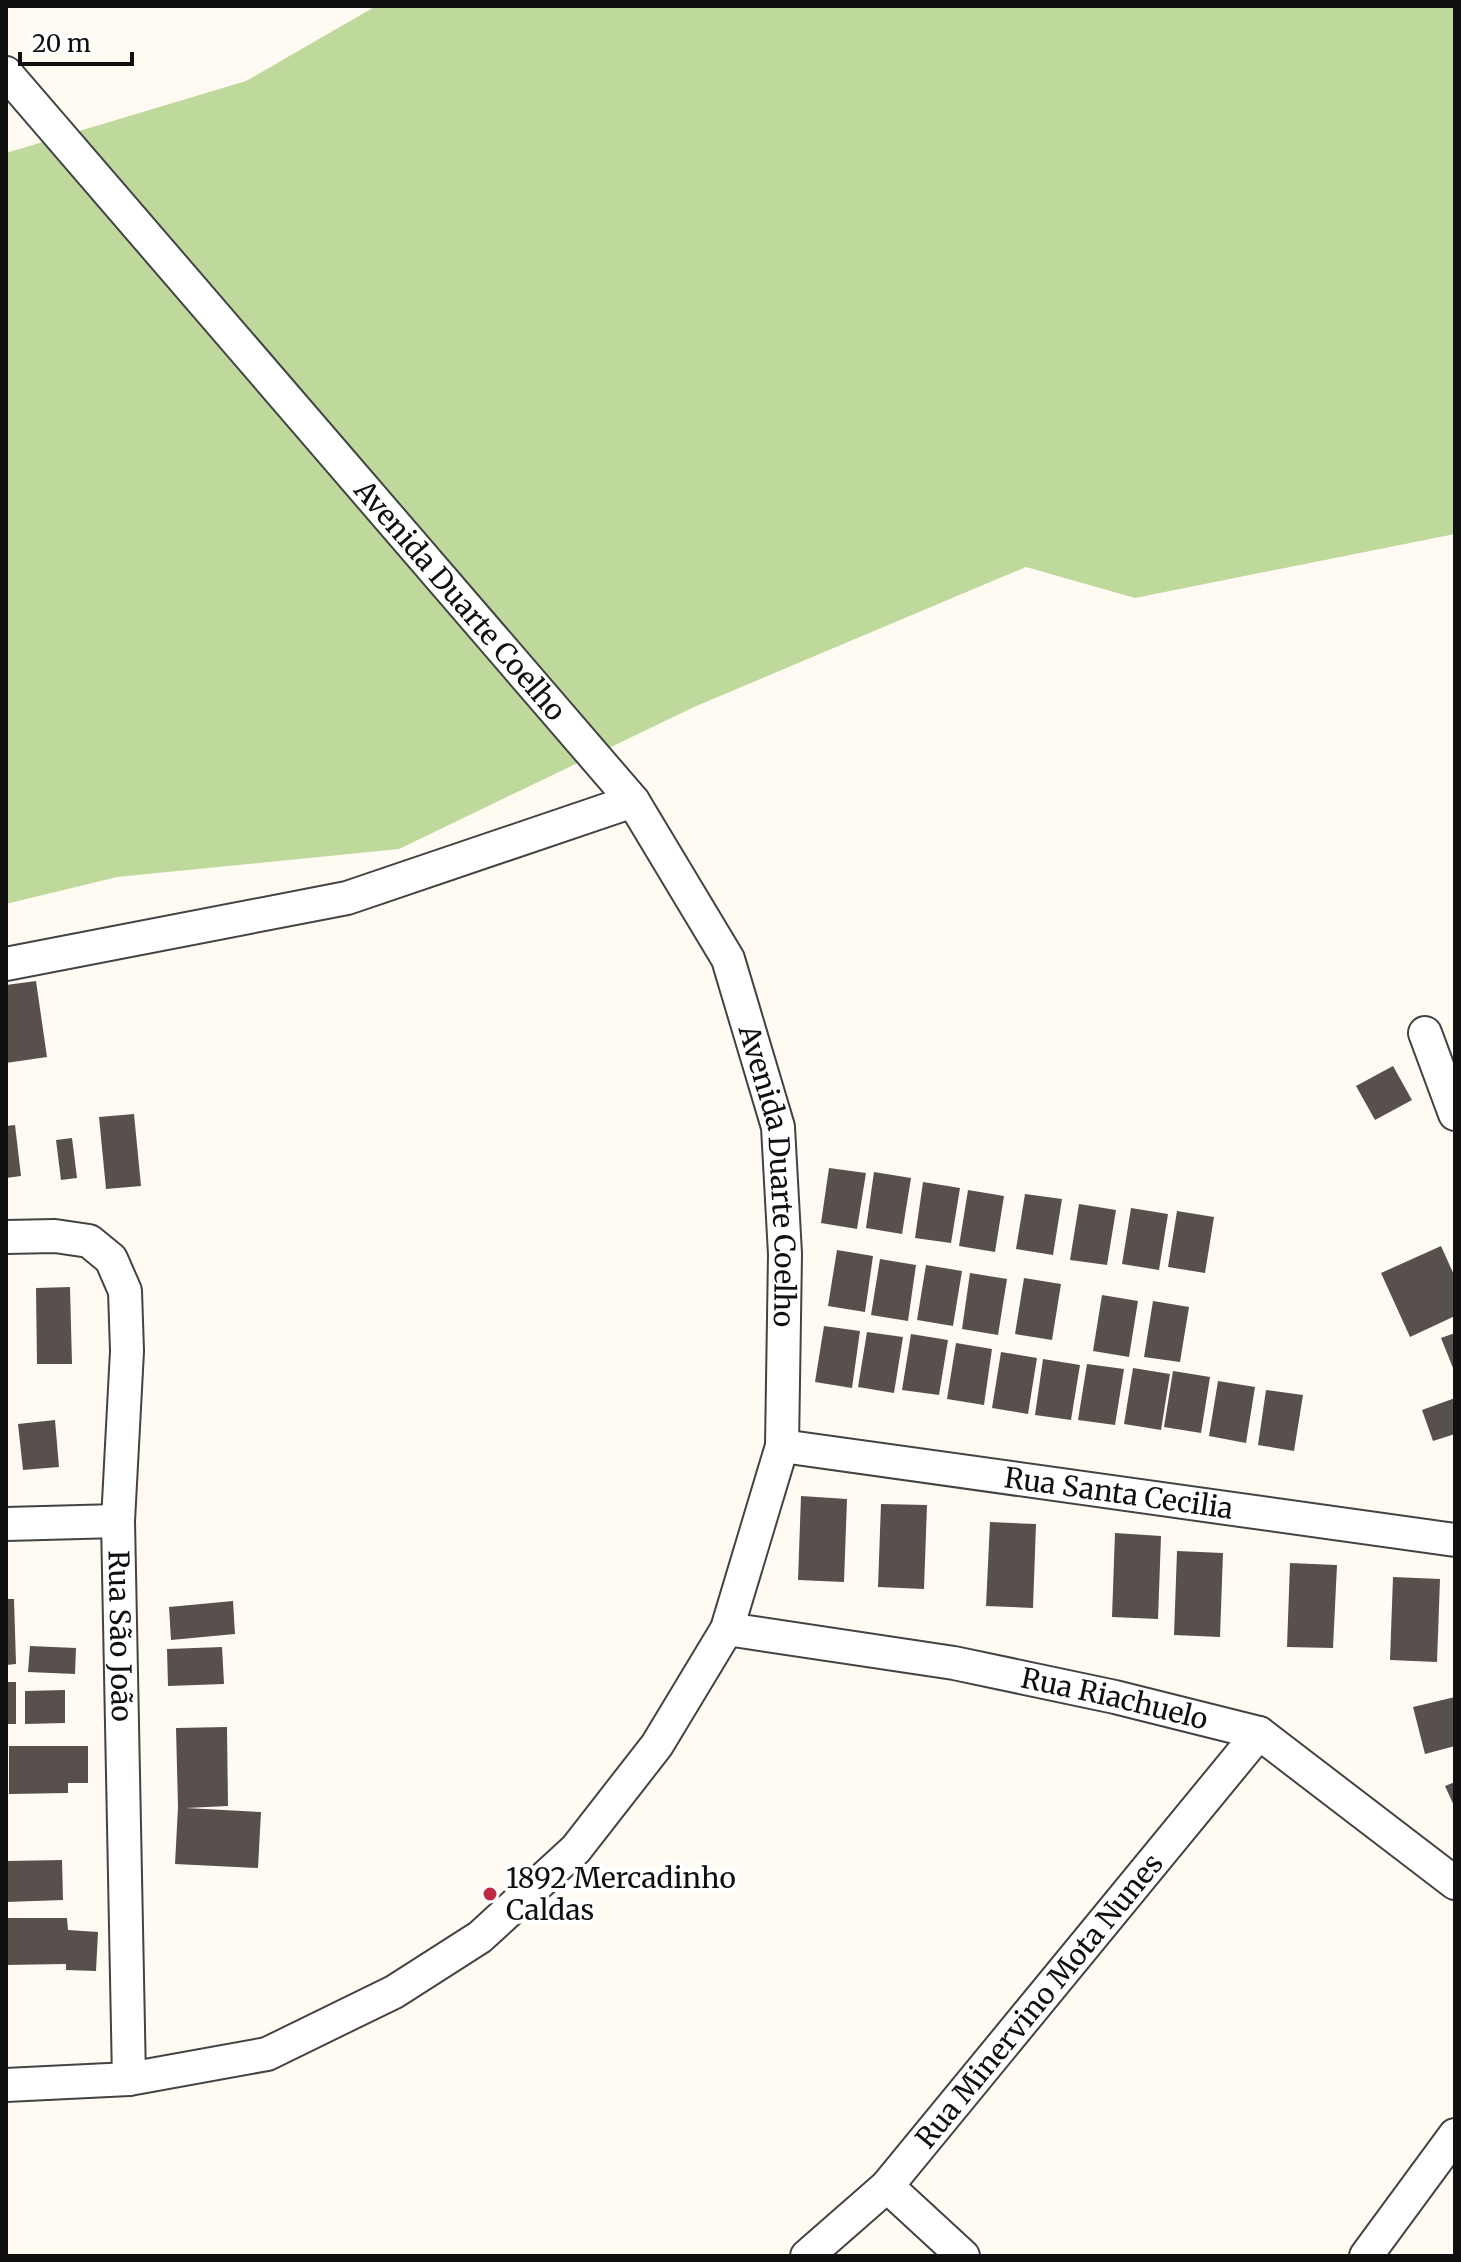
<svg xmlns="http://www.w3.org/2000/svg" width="1461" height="2262" font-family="Merriweather,serif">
<rect width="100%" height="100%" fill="#fffbf3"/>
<polygon fill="#bfd99c" points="376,6 1455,6 1455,534 1135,598 1026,567 694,707 399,849 117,877 6,904 6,153 246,81"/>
<g fill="#58504c">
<polygon points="36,981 47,1057 6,1063 6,985"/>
<polygon points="1393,1066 1412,1100 1375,1120 1356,1086"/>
<polygon points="134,1114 141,1186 106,1189 99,1117"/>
<polygon points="15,1125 21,1176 6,1178 6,1126"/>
<polygon points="72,1138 77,1178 61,1180 56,1140"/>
<polygon points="829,1168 866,1173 857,1229 821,1223"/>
<polygon points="874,1172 911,1178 902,1234 866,1228"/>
<polygon points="923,1182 960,1188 951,1243 915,1238"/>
<polygon points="968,1190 1004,1196 995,1252 959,1246"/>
<polygon points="1025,1194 1062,1199 1053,1255 1016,1249"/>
<polygon points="1079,1204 1116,1210 1107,1265 1070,1260"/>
<polygon points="1131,1208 1168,1214 1159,1270 1122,1264"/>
<polygon points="1177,1211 1214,1217 1205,1273 1168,1267"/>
<polygon points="1441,1246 1455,1277 1455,1316 1410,1337 1381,1273"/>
<polygon points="837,1250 873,1256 865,1312 828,1306"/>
<polygon points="880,1259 916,1265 908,1321 871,1315"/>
<polygon points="926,1265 962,1271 953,1326 917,1320"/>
<polygon points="970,1273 1007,1279 998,1335 962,1329"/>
<polygon points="1024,1278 1061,1284 1052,1340 1015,1334"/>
<polygon points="70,1287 72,1364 37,1364 36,1288"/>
<polygon points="1102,1295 1138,1301 1129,1357 1093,1351"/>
<polygon points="1153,1301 1189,1307 1180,1362 1144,1357"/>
<polygon points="824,1326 860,1331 852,1388 815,1382"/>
<polygon points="867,1332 903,1337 894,1393 858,1387"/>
<polygon points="1455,1333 1455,1373 1441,1338"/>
<polygon points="911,1334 948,1340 939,1395 902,1390"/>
<polygon points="956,1343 992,1349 984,1405 947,1399"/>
<polygon points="1001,1352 1037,1358 1028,1414 992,1408"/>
<polygon points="1043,1359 1080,1365 1071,1420 1035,1415"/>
<polygon points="1087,1364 1124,1369 1115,1425 1078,1420"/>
<polygon points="1133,1368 1170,1374 1161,1430 1124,1424"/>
<polygon points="1173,1371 1210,1377 1201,1433 1164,1427"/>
<polygon points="1218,1381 1255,1387 1246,1443 1209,1436"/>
<polygon points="1266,1390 1303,1395 1294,1451 1258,1445"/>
<polygon points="1455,1398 1455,1434 1433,1441 1422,1410"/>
<polygon points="55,1420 59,1467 23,1470 18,1424"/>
<polygon points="801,1496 847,1499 844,1582 798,1580"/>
<polygon points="881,1504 927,1505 924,1589 878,1587"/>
<polygon points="990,1522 1036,1524 1033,1608 986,1606"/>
<polygon points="1115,1533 1161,1536 1158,1619 1112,1617"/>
<polygon points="1177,1551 1223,1553 1220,1637 1174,1635"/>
<polygon points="1290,1563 1337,1565 1333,1648 1287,1647"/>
<polygon points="1393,1577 1440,1579 1437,1662 1390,1660"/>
<polygon points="6,1599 14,1599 16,1664 6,1665"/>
<polygon points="233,1601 235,1634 171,1640 169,1607"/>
<polygon points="30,1646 76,1648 75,1674 28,1672"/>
<polygon points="222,1647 224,1684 168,1686 167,1649"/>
<rect x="6" y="1682" width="10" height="42"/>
<polygon points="65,1690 65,1723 25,1724 25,1691"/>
<polygon points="1455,1697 1455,1746 1425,1754 1413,1707"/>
<polygon points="227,1727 228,1806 186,1808 261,1812 258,1868 175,1864 178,1807 176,1728"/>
<polygon points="9,1746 88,1746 88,1783 68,1783 68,1793 9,1794"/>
<polygon points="1455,1782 1455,1808 1445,1786"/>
<polygon points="62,1860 63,1900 6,1902 6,1861"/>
<polygon points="6,1918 67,1918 68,1930 98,1932 96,1971 66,1970 66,1964 6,1965"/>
</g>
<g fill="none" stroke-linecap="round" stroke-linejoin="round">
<defs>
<g id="minor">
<path id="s1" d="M6,73L633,801L728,959L778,1127L785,1254L782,1446L727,1629L657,1745L576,1849L480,1937L394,1992L267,2054L129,2079L6,2085"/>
<polyline points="6,964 347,898 633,801"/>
<polyline points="1425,1033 1455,1114"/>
<path id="s2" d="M6,1237L55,1236L89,1241L111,1259L125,1291L127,1351L118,1521L129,2079"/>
<path id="s3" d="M782,1446L1455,1540"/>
<polyline points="6,1524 118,1521"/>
<path id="s4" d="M727,1629L954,1663L1115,1697L1259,1733L1455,1883"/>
<polyline points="887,2186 963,2256"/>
<path id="s5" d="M807,2256L887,2186L1259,1733"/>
<polyline points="1366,2256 1455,2135"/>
</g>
</defs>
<use href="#minor" stroke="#434343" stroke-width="36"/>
<use href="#minor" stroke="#fff" stroke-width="32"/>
</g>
<circle fill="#bd2a42" stroke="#fff" stroke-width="3" cx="490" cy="1894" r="8"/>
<g text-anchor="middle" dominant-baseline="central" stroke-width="8" stroke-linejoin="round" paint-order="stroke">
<g font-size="28" fill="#101010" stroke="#fff">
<text stroke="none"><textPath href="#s1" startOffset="696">Avenida Duarte Coelho</textPath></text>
<text stroke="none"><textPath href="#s1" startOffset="1368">Avenida Duarte Coelho</textPath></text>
<text stroke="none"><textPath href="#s3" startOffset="340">Rua Santa Cecilia</textPath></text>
<text stroke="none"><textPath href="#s2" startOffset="492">Rua São João</textPath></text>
<text stroke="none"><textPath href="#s4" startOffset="394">Rua Riachuelo</textPath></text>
<text stroke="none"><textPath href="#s5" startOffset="346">Rua Minervino Mota Nunes</textPath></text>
</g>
<g font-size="28" fill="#101010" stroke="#fff" text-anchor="start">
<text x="506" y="1878">1892 Mercadinho<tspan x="506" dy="32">Caldas</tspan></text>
</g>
</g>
<rect width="1461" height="2262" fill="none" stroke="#101010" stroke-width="16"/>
<path d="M20 52v12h112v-12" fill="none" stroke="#101010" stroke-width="4"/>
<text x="32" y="52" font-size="24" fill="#101010" stroke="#ffffff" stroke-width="6" paint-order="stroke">20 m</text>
</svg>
